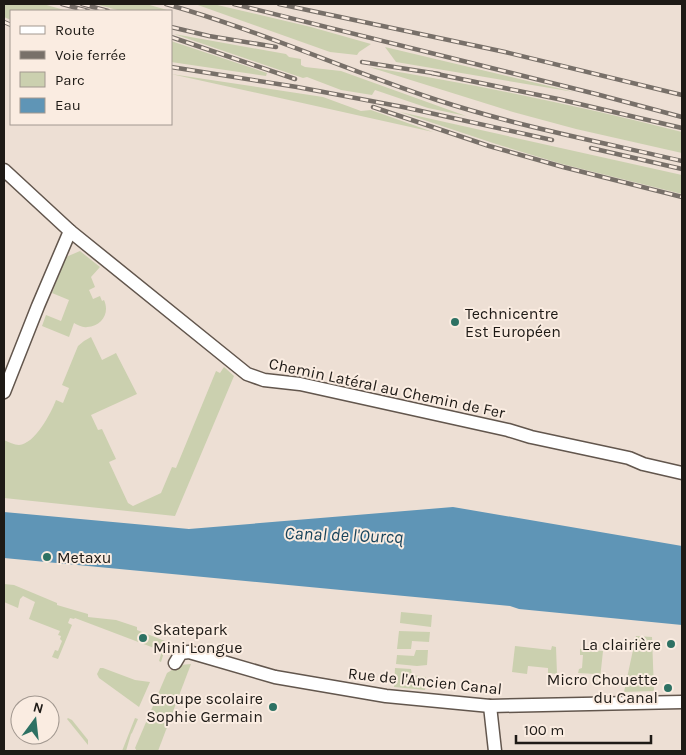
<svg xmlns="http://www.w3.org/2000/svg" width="686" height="755" font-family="Karla,sans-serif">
<rect width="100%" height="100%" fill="#eddfd4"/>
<g fill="#cbd0af">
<polygon points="4,4 43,4 68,11 11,11 11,20 4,17"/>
<polygon points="95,4 146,4 171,11 172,20 171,11 121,11"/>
<polygon points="195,4 213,4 311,27 371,44 359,52 357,55 330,52"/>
<polygon points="174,34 286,54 289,57 301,59 301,65 305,67 341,71 466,116 428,108 375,90 372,95 341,90 307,77 303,78"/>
<polygon points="171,41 267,73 266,76 171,62"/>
<polygon points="385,47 574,92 396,62"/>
<path d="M369,67C475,84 579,106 682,132V153L576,129L513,112Z"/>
<polygon points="171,74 323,97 361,111 371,110 433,132"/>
<polygon points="400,112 682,175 682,194 562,164 496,144"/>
<path d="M80,251L100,267L91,277L95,287L89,290L93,299L100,296L102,301L104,300C110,313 102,326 87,327C83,328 78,325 74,323L69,337L42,326L46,315L61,321L69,300L52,293L66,257Z"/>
<path d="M91,337L102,360L116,353L137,394L91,415L98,430L102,429L116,459L109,462L128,503L133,506L161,493L172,467L176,468L216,371L220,373L224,367L234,376L175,516L4,498V440C9,442 14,445 19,445C35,444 51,413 56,400L63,403L69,388L62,385L78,346L84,341Z"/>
<polygon points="4,584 14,585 57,603 57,605 88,614 88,617 116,620 137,627 137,630 165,641 163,648 165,649 161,662 159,661 162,651 75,618 74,619 70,618 68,623 72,625 58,659 52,657 55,650 58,651 62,641 60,639 61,636 58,635 60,631 29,619 35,602 23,596 20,599 18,608 4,602"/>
<polygon points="401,612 432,615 431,627 400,623"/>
<polygon points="399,631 430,632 429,642 412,641 411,649 397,649"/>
<polygon points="636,636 652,637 654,691 624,692"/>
<polygon points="515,646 551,650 552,646 556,647 557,674 548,673 548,668 528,666 527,674 512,672"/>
<polygon points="580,649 603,651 600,679 595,679 595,674 578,673 579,669 582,668 583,655 580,655"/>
<polygon points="416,650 428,650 427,665 417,666 396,664 397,655 414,656"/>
<polygon points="191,664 158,751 137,751 135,748 167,673 180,665"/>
<polygon points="100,668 103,668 135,680 150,682 139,707 99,678 97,674"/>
<polygon points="395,668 411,669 412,675 426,677 425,690 394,687"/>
<polygon points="68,718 72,720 88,740 88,745 67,719"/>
<polygon points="135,718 138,719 132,733 131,734 126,751 122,751"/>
</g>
<polygon fill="#5f95b6" points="453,507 682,546 682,625 519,609 510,606 4,558 4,512 189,529"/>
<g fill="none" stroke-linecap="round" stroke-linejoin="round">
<defs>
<g id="minor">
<polyline points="4,170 70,231 247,374 264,380 300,384 508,430 531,437 629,458 643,464 682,473"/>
<polyline points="4,392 38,306 70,231"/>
<polyline points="175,663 181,653 189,652 275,677 386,696 490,706 682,702"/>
<polyline points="490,706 495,751"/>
</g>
</defs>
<use href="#minor" stroke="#62564d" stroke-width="15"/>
<use href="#minor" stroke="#fff" stroke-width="12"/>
<defs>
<g id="rail">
<polyline points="62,4 88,11"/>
<polyline points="82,4 108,11"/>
<path d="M166,4C258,30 346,70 437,100C517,126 600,142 682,161"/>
<polyline points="234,4 596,94 682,117"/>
<polyline points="279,4 505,52 682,95"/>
<polyline points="4,22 11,25"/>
<polyline points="171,27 209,36 276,47"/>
<polyline points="171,37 295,79"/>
<polyline points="362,62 439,74"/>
<polyline points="171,67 297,87 403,107 552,140"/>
<polyline points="432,73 558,99 682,128"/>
<polyline points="373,107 489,146 563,167 682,197"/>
<polyline points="591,148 682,169"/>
</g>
</defs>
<use href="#rail" stroke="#787069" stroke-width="4.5"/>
<use href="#rail" stroke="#faece1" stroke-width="2.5" stroke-dasharray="8" stroke-linecap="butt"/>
</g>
<g fill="#2d7163" stroke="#faece1" stroke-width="2">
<circle cx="455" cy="322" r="5"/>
<circle cx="47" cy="557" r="5"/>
<circle cx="143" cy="638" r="5"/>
<circle cx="671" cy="644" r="5"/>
<circle cx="668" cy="688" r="5"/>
<circle cx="273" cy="707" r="5"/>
</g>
<g text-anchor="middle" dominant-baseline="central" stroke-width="4" stroke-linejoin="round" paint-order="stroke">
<g font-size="16" fill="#1e1a16" stroke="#faece1" text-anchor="start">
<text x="465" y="313">Technicentre<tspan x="465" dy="18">Est Européen</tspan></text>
<text x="57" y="557">Metaxu</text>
<text x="153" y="629">Skatepark<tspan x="153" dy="18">Mini Longue</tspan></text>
<text x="661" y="644" text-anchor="end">La clairière</text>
<text x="658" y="679" text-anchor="end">Micro Chouette<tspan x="658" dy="18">du Canal</tspan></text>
<text x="263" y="698" text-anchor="end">Groupe scolaire<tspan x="263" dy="18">Sophie Germain</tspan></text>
</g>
<g font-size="16" fill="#1e1a16" stroke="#faece1">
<text transform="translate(387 388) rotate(12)">Chemin Latéral au Chemin de Fer</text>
<text transform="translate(425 681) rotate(6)">Rue de l'Ancien Canal</text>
</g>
<g font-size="18" font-style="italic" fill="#18445c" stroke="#faece1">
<text transform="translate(344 535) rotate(2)">Canal de l'Ourcq</text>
</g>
</g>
<rect width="686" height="755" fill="none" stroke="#1e1a16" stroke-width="10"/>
<rect x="10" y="10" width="162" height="115" fill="#faece1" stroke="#a29890"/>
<rect x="20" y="26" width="25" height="8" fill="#ffffff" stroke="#a29890"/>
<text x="55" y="35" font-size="15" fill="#1e1a16">Route</text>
<rect x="20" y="51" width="25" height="8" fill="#787069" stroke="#a29890"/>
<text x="55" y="60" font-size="15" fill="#1e1a16">Voie ferrée</text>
<rect x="20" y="72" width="25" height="15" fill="#cbd0af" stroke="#a29890"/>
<text x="55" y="85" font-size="15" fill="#1e1a16">Parc</text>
<rect x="20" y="98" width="25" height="15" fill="#5f95b6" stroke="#a29890"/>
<text x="55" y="110" font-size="15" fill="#1e1a16">Eau</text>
<g transform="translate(35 720) rotate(15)"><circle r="24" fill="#faece1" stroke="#a29890"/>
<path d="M0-4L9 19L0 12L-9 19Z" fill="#2d7163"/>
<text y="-8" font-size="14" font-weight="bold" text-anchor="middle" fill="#1e1a16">N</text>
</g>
<path d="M516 735v8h135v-8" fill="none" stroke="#1e1a16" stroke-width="2.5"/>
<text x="524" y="735" font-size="15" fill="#1e1a16" stroke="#faece1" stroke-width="4" paint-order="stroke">100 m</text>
</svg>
